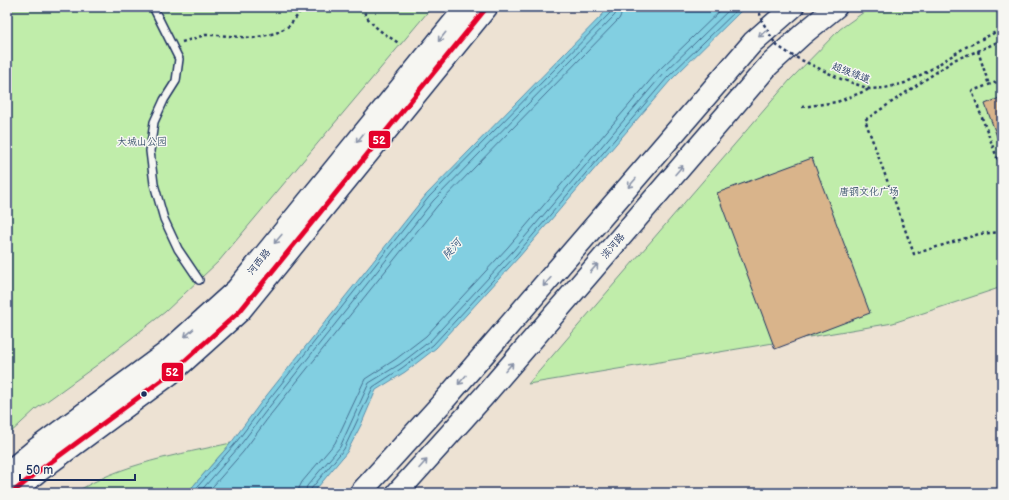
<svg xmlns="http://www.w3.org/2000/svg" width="1009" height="500" font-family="'Balsamiq Sans','LXGW WenKai TC',sans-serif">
<rect width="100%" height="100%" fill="#ede2d3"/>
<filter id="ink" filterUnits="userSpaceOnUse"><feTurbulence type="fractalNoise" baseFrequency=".025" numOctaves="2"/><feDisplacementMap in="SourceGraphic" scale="8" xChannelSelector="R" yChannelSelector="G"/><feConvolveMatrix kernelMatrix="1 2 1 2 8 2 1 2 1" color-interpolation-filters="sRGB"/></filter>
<g filter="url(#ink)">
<g fill="#c0edaa" stroke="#6e8e84">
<polygon points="7,7 432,7 219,261 165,312 97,365 36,409 7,436"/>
<polygon points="871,7 1002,7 1002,287 893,323 528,384 790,80 840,29"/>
<path d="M231,443L187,493H75C118,464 181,454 231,443Z"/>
</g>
<polygon fill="#82cfe1" stroke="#598fad" points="610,7 745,7 670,81 519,257 436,348 405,372 376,390 361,425 347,452 313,493 187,493 231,443 259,405 426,195"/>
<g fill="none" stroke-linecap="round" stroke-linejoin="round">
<g stroke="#446f92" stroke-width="1">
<polyline points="192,493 234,445 262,408 429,197 611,12 612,7"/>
<polyline points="199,493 238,448 266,411 433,201 615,15 617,7"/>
<polyline points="207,493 243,452 271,414 438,205 619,19 622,13 623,7"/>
<polyline points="299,493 299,488 302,482 335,443 365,379 396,359 426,336 508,247 659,70 724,7"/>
<polyline points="305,493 307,486 340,447 369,383 400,364 430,341 513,251 663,74 732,7"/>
<polyline points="310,493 311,489 344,449 373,387 402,368 433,345 516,255 667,78 740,7"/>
</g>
</g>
<g fill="#d9b48b" stroke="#1b2f5e">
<polygon points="1002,97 1002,150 985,104"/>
<polygon points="812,158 870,313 775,349 717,193"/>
</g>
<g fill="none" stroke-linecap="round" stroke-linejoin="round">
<defs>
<polyline id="lane" points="153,7 179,59 176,81 164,100 154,122 150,151 154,184 164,219 178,249 199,280"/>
<g id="secondary">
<polyline points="7,473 36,449 166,353 236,290 466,7"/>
<polyline points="12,493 40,470 170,374 240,311 487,7"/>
<polyline points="360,493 442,403 753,42 793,7"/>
<polyline points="397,493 484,396 768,66 803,34 836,7"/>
</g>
</defs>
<use href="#lane" stroke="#1b2f5e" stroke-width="10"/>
<use href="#secondary" stroke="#1b2f5e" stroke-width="24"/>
<g stroke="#1b2f5e" stroke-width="2.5" stroke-dasharray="3 3" stroke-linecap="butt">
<path d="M362,7C368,25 385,34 400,44"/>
<polyline points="1002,40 978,51 956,59 865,120 914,254 979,234 1002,232"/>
<polyline points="182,42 205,35 218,35 253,38 276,33 289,26 298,15 301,7"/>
<polyline points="978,51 989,85"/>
<polyline points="1002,80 972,91 1002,171"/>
<polyline points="802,107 837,102 870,89"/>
</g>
<use href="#lane" stroke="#f6f6f2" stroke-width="7"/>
<use href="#secondary" stroke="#f6f6f2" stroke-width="21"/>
<polyline stroke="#1b2f5e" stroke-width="2.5" stroke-dasharray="3 3" stroke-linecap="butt" points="758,7 762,21 776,45 793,56 841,79 870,89 885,88 905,83 928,71 964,48 1002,29"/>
<defs>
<polyline id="bus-1" points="12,493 40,470 170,374 240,311 487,7"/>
</defs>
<use href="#bus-1" stroke="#f6f6f2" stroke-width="8"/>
<use href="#bus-1" stroke="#e4002b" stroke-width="5"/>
</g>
<defs><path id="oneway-shaft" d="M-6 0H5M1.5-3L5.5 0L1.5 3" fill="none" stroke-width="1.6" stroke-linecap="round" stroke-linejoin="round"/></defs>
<g stroke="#8892a8">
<use href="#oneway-shaft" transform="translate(763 33) rotate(139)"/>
<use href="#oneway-shaft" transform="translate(442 37) rotate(129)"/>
<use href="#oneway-shaft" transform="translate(360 138) rotate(129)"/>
<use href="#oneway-shaft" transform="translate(679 170) rotate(-49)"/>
<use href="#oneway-shaft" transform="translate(632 183) rotate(131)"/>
<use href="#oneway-shaft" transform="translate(278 239) rotate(130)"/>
<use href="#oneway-shaft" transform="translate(594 268) rotate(-49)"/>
<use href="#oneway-shaft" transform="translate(547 282) rotate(131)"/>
<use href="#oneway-shaft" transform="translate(189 333) rotate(139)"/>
<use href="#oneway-shaft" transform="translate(509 367) rotate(-49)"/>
<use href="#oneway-shaft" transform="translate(462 380) rotate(131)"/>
<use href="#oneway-shaft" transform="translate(423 464) rotate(-48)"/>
</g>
</g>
<circle fill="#1b2f5e" stroke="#f6f6f2" stroke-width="1.5" cx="144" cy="394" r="3.5"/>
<g text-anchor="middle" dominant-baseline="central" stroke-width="3" stroke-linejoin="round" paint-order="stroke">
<g font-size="10" fill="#1b2f5e" stroke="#f6f6f2">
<text transform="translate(851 73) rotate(21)">超级绿道</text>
<text transform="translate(613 246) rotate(-49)">滨河路</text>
<text transform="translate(259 262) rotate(-50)">河西路</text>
</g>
<g font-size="10" fill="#3c556d" stroke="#f6f6f2">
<text x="142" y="142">大城山公园</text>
<text x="869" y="192">唐钢文化广场</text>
</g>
<g font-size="11" font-style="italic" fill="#35577f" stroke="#f6f6f2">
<text transform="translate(452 249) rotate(-50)">陡河</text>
</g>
</g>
<g stroke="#f6f6f2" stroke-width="1.5">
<rect x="368" y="130" width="23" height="19" rx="4" fill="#e4002b"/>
<rect x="161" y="362" width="23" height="20" rx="4" fill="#e4002b"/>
</g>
<g font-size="11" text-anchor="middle" font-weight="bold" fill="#fff">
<text x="379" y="144">52</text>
<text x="172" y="376">52</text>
</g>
<rect width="1009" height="500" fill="none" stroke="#f6f6f2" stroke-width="24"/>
<rect x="12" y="12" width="985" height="476" fill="none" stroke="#1b2f5e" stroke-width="1.5" filter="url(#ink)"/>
<path d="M20 474v6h115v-6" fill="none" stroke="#1b2f5e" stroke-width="2"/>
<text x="26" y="474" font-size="12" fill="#1b2f5e" stroke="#f6f6f2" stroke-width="3" paint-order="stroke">50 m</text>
</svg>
